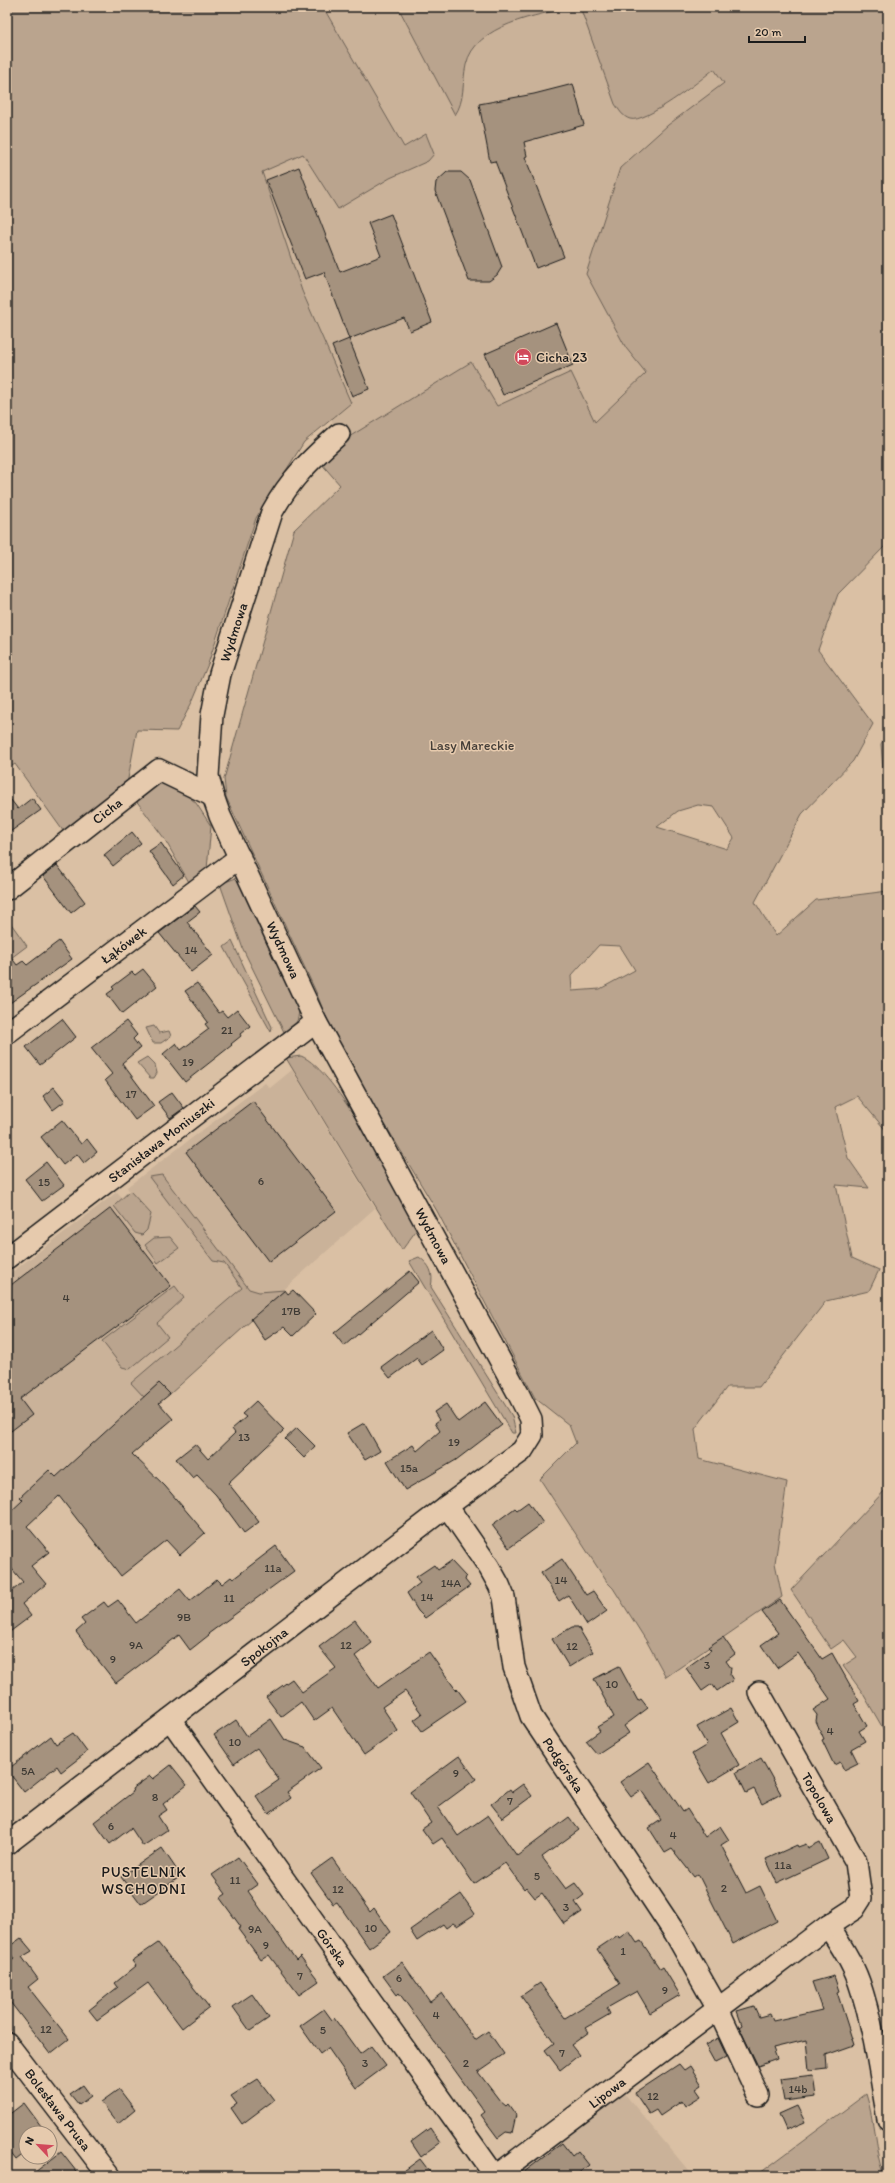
<svg xmlns="http://www.w3.org/2000/svg" width="895" height="2183" font-family="Itim,sans-serif">
<rect width="100%" height="100%" fill="#dac0a4"/>
<filter id="ink" filterUnits="userSpaceOnUse"><feTurbulence type="fractalNoise" baseFrequency=".025" numOctaves="2"/><feDisplacementMap in="SourceGraphic" scale="8" xChannelSelector="R" yChannelSelector="G"/><feConvolveMatrix kernelMatrix="1 2 1 2 8 2 1 2 1" color-interpolation-filters="sRGB"/></filter>
<g filter="url(#ink)">
<g fill="#cab299">
<polygon points="188,7 631,7 685,93 714,69 816,202 538,512 339,434 331,420 351,403 302,291 262,172"/>
<polygon points="292,1070 375,1208 251,1319 7,1544 7,1276 117,1192 122,1197 129,1191 127,1187 265,1083 270,1088"/>
<polygon points="624,2093 693,2176 515,2176"/>
</g>
<g fill="#baa48e" stroke="#6b6055" fill-rule="evenodd">
<polygon points="7,7 323,7 404,147 426,134 434,154 428,161 390,178 338,209 303,154 262,172 302,291 351,403 304,442 256,518 208,664 192,702 177,731 137,730 127,784 66,835 15,764 7,769"/>
<path d="M398,7H573C538,15 475,24 466,65C462,82 465,101 455,115Z"/>
<path d="M580,7H888V543L838,594L818,650L873,724L853,761L802,814L755,902L776,936L816,900L888,891V1133L857,1096L835,1107L848,1158L869,1188L836,1185L852,1258L879,1270L869,1291L826,1301L759,1387H727L695,1429L699,1459L787,1482L775,1563L782,1597L666,1677L647,1642L613,1588L607,1582L540,1479L576,1443L569,1425L535,1398L437,1211L374,1106L329,1025L316,992L226,797L224,779L294,530L340,485L320,462L344,440L471,362L497,406L571,372L595,422L646,373L626,348L586,274L620,168L668,125L724,83L714,69C701,80 645,124 630,119C623,117 619,110 615,104ZM698,805L714,807L734,838L727,849L657,827L678,811ZM599,945L620,946L635,970L600,989L572,991L571,976Z"/>
<polygon points="888,731 888,809 885,797 881,744"/>
<polygon points="169,780 196,803 211,826 207,869 190,884 164,838 135,799 156,781"/>
<path d="M236,878L253,902L299,1010C298,1021 296,1028 285,1034L243,949L220,884Z"/>
<polygon points="7,918 27,946 7,961"/>
<polygon points="232,941 272,1027 271,1032 224,947"/>
<polygon points="154,1026 159,1033 169,1031 171,1036 161,1043 153,1043 146,1028"/>
<path d="M301,1056C336,1069 398,1192 418,1228L402,1250L286,1058Z"/>
<polygon points="147,1057 155,1065 157,1073 154,1078 150,1078 137,1063"/>
<polygon points="162,1175 249,1289 259,1292 285,1290 170,1394 159,1383 144,1397 131,1383 242,1288 224,1263 213,1261 149,1177"/>
<polygon points="130,1191 151,1214 147,1230 142,1235 135,1233 114,1206"/>
<polygon points="170,1237 179,1248 158,1263 145,1245 154,1238"/>
<path d="M419,1257C430,1265 434,1273 431,1287L512,1416L516,1433H512L409,1261Z"/>
<polygon points="175,1286 184,1298 157,1323 168,1337 130,1369 122,1367 102,1341"/>
<polygon points="888,1487 888,1737 862,1692 843,1666 857,1657 844,1640 831,1649 791,1590"/>
<path d="M866,2094C875,2121 874,2150 884,2176H756Z"/>
</g>
<g fill="#a5927e" stroke="#1c1c1c">
<polygon points="573,84 584,125 524,142 527,156 525,157 564,257 536,268 495,161 490,162 479,104 534,94"/>
<polygon points="299,167 340,272 381,256 368,223 391,214 432,322 410,331 404,318 349,339 324,272 305,279 266,180"/>
<polygon points="447,172 461,172 470,180 502,267 497,275 489,281 469,281 435,191 436,182"/>
<polygon points="556,323 573,365 503,395 485,354"/>
<polygon points="349,339 369,389 352,396 332,346"/>
<polygon points="7,795 18,809 32,798 41,810 7,834"/>
<polygon points="132,832 141,843 113,866 104,855"/>
<polygon points="161,843 184,875 173,884 149,851"/>
<polygon points="57,865 85,902 71,913 43,876"/>
<polygon points="195,906 200,912 187,922 213,955 191,972 159,933"/>
<polygon points="59,941 72,959 7,1005 7,952 17,965 23,961 27,965"/>
<polygon points="143,969 157,986 122,1014 107,994 114,989 112,987 132,972 135,975"/>
<polygon points="197,983 219,1013 222,1011 227,1017 237,1009 250,1026 240,1034 241,1036 231,1044 232,1045 185,1082 163,1054 176,1043 181,1050 209,1029 205,1024 208,1022 185,991"/>
<polygon points="62,1019 76,1037 40,1065 26,1047"/>
<polygon points="126,1021 137,1035 133,1039 140,1048 122,1063 154,1106 135,1120 105,1080 112,1074 91,1048"/>
<polygon points="54,1087 65,1101 53,1110 43,1096"/>
<polygon points="172,1092 184,1108 170,1118 158,1102"/>
<polygon points="253,1101 336,1211 269,1262 186,1152"/>
<polygon points="62,1120 81,1144 87,1139 97,1152 84,1163 77,1154 63,1165 41,1137"/>
<polygon points="46,1162 64,1185 42,1201 25,1179"/>
<polygon points="111,1208 171,1286 20,1399 32,1415 7,1434 7,1288"/>
<polygon points="410,1271 419,1282 344,1346 334,1333"/>
<polygon points="285,1290 288,1294 293,1290 316,1314 293,1336 284,1327 265,1340 251,1319"/>
<polygon points="431,1330 443,1350 422,1365 417,1358 390,1378 381,1367"/>
<polygon points="159,1383 170,1394 159,1403 173,1419 132,1454 165,1486 205,1533 180,1555 166,1540 121,1576 59,1496 27,1526 49,1552 31,1566 46,1584 22,1604 31,1616 7,1634 7,1584 12,1591 23,1582 7,1563 7,1515 23,1500 20,1497 49,1470 56,1477"/>
<polygon points="256,1401 284,1430 228,1483 259,1522 244,1533 216,1495 197,1475 193,1478 176,1459 195,1444 208,1459 235,1433 232,1429 246,1417 242,1414"/>
<polygon points="485,1402 502,1425 456,1460 405,1490 387,1461 413,1445 417,1451 440,1431 435,1423 439,1420 434,1412 446,1404 458,1422"/>
<polygon points="364,1423 380,1451 365,1460 347,1433"/>
<polygon points="297,1428 315,1446 304,1458 285,1439"/>
<polygon points="528,1502 543,1523 509,1548 492,1525 515,1508 517,1510"/>
<polygon points="276,1546 294,1571 208,1634 209,1635 190,1650 179,1635 116,1683 76,1632 85,1624 81,1619 104,1602 108,1607 118,1600 136,1623 180,1589 190,1601 217,1579 222,1584 231,1577 233,1579"/>
<polygon points="562,1559 586,1595 593,1591 607,1611 587,1625 568,1595 559,1601 541,1573"/>
<polygon points="451,1561 466,1577 465,1580 470,1586 425,1618 418,1611 407,1593 420,1583 416,1577 434,1565 438,1570"/>
<polygon points="780,1600 822,1659 832,1653 859,1701 854,1704 867,1726 859,1731 865,1741 851,1749 858,1763 844,1770 840,1762 834,1765 822,1740 824,1739 816,1721 817,1715 813,1710 830,1699 798,1653 777,1668 761,1645 778,1633 762,1612"/>
<polygon points="355,1620 372,1643 355,1656 378,1688 429,1652 456,1690 457,1689 466,1701 422,1731 414,1720 422,1714 405,1691 382,1707 398,1731 364,1755 332,1708 314,1721 301,1702 281,1717 266,1697 292,1679 302,1692 336,1668 319,1647"/>
<polygon points="572,1627 578,1627 593,1652 569,1667 552,1639"/>
<polygon points="723,1637 735,1654 726,1661 731,1668 730,1675 733,1680 717,1691 712,1684 702,1691 686,1668 711,1650 708,1647"/>
<polygon points="619,1666 638,1701 641,1699 648,1708 624,1726 629,1733 597,1754 586,1741 600,1731 597,1727 614,1717 594,1679"/>
<polygon points="731,1708 739,1722 721,1733 739,1765 709,1783 692,1754 707,1745 697,1727"/>
<polygon points="271,1719 285,1740 305,1747 321,1768 287,1792 291,1798 269,1814 256,1796 279,1780 257,1748 234,1764 214,1735 236,1720 247,1736"/>
<polygon points="73,1733 87,1752 61,1772 57,1766 24,1792 7,1770 51,1736 56,1744"/>
<polygon points="459,1756 476,1779 438,1807 458,1836 488,1815 517,1856 569,1817 579,1830 542,1857 566,1889 575,1883 584,1895 575,1902 582,1912 564,1924 542,1893 535,1898 526,1887 524,1889 505,1863 474,1884 442,1838 433,1844 422,1829 431,1823 410,1792"/>
<polygon points="761,1758 781,1794 762,1804 754,1789 746,1793 736,1772"/>
<polygon points="649,1762 683,1812 687,1809 705,1837 720,1826 729,1840 721,1845 746,1893 760,1886 777,1921 733,1944 698,1874 694,1877 672,1849 665,1853 649,1828 661,1820 641,1790 631,1797 620,1782"/>
<polygon points="171,1765 187,1785 163,1804 167,1810 158,1816 167,1830 143,1846 131,1828 110,1844 94,1822 133,1792 132,1789 150,1776 153,1779"/>
<polygon points="523,1784 532,1796 502,1818 491,1804 510,1789 512,1792"/>
<polygon points="820,1842 828,1859 777,1883 766,1859 797,1845 798,1847 806,1844 808,1848"/>
<polygon points="162,1848 181,1876 141,1904 121,1877"/>
<polygon points="238,1857 258,1884 248,1891 296,1960 300,1956 319,1981 299,1995 269,1955 261,1960 238,1929 241,1927 220,1898 226,1894 212,1875"/>
<polygon points="332,1858 370,1912 374,1908 391,1932 369,1948 337,1902 333,1904 311,1873"/>
<polygon points="461,1894 475,1914 457,1926 453,1923 446,1928 443,1924 417,1941 410,1930"/>
<polygon points="629,1931 637,1943 641,1941 660,1969 663,1967 680,1995 650,2013 637,1991 607,2008 610,2014 586,2028 589,2032 571,2045 579,2055 560,2070 545,2050 554,2043 521,1996 540,1983 565,2018 620,1984 597,1949 618,1935 619,1938"/>
<polygon points="21,1938 32,1951 22,1957 38,1979 28,1987 69,2039 50,2054 7,1998 7,1965 14,1959 7,1948"/>
<polygon points="158,1943 209,2007 182,2028 148,1983 97,2020 89,2010 118,1987 115,1983 136,1966 132,1961"/>
<polygon points="402,1962 430,2002 442,1993 475,2040 488,2031 504,2054 478,2072 500,2101 506,2106 508,2104 516,2115 512,2133 506,2132 498,2138 481,2115 485,2112 399,1993 397,1995 383,1976"/>
<polygon points="834,1976 839,1991 837,1992 854,2045 826,2055 827,2068 809,2070 806,2040 773,2048 777,2059 758,2066 739,2027 742,2025 737,2011 754,2006 759,2017 770,2014 773,2021 822,2010 812,1982"/>
<polygon points="252,1994 269,2018 250,2031 233,2007"/>
<polygon points="324,2009 332,2020 334,2018 360,2054 371,2046 386,2066 356,2088 328,2048 320,2054 300,2026"/>
<polygon points="718,2038 727,2057 715,2063 705,2045"/>
<polygon points="679,2064 684,2070 690,2066 702,2085 696,2089 701,2096 685,2106 682,2101 660,2116 656,2110 649,2114 635,2093"/>
<polygon points="813,2075 816,2097 784,2101 780,2079"/>
<polygon points="258,2079 274,2100 242,2124 231,2108 237,2104 231,2096"/>
<polygon points="83,2085 91,2096 79,2105 70,2094"/>
<polygon points="119,2089 135,2110 118,2124 101,2102"/>
<polygon points="24,2103 41,2126 31,2133 26,2133 26,2152 16,2160 7,2148 7,2116"/>
<polygon points="797,2106 805,2122 786,2130 779,2114"/>
<polygon points="430,2128 440,2143 421,2157 411,2142"/>
<polygon points="562,2143 572,2156 578,2151 589,2165 575,2176 519,2176"/>
<polygon points="61,2152 80,2176 30,2176"/>
<polygon points="420,2159 433,2176 397,2176"/>
</g>
<g fill="none" stroke-linecap="round" stroke-linejoin="round">
<defs>
<g id="street">
<path id="s1" d="M7,889L159,770L213,796"/>
<path id="s2" d="M7,1033L240,857"/>
<path id="s3" d="M7,1258L316,1022"/>
<path id="s4" d="M447,1506L489,1567L499,1585L504,1597L514,1667L531,1716L675,1933L718,2009L758,2095"/>
<path id="s5" d="M170,1719L495,2176"/>
<path id="s6" d="M7,1844L447,1506L522,1451L532,1435L531,1419L518,1393L316,1022L220,816L213,796L208,776L212,715L220,674L272,512C291,478 310,460 339,434"/>
<path d="M828,1926C840,1944 852,1962 859,1982C874,2026 880,2074 888,2119"/>
<path id="s7" d="M7,2043L109,2176"/>
<path id="s8" d="M496,2176L828,1926L854,1909L861,1898L856,1862L759,1692"/>
</g>
</defs>
<use href="#street" stroke="#1c1c1c" stroke-width="24"/>
<use href="#street" stroke="#e6caad" stroke-width="21"/>
</g>
</g>
<defs>
<symbol id="hotel-disc" viewBox="-11 -11 22 22"><circle r="9.5" fill="#d1495b" stroke="#e6caad"/><path d="M-6-4.5h1.5V1H6V5H4.5V3h-9V5H-6ZM-4 0a1.8 1.8 0 1 1 3.6 0ZM.5 0V-2.5h3Q6-2.5 6 0Z" fill="#fff"/></symbol>
</defs>
<g fill-rule="evenodd">
<use href="#hotel-disc" x="513" y="347" width="20" height="20"/>
</g>
<g text-anchor="middle" dominant-baseline="central" stroke-width="3" stroke-linejoin="round" paint-order="stroke">
<g font-size="12" fill="#3e3a34">
<text x="191" y="950">14</text>
<text x="227" y="1030">21</text>
<text x="188" y="1062">19</text>
<text x="131" y="1094">17</text>
<text x="261" y="1181">6</text>
<text x="44" y="1182">15</text>
<text x="66" y="1298">4</text>
<text x="291" y="1311">17B</text>
<text x="244" y="1437">13</text>
<text x="454" y="1442">19</text>
<text x="409" y="1468">15a</text>
<text x="273" y="1568">11a</text>
<text x="561" y="1580">14</text>
<text x="451" y="1583">14A</text>
<text x="427" y="1597">14</text>
<text x="229" y="1598">11</text>
<text x="184" y="1617">9B</text>
<text x="136" y="1645">9A</text>
<text x="346" y="1645">12</text>
<text x="572" y="1646">12</text>
<text x="113" y="1659">9</text>
<text x="707" y="1665">3</text>
<text x="612" y="1684">10</text>
<text x="830" y="1731">4</text>
<text x="235" y="1742">10</text>
<text x="28" y="1771">5A</text>
<text x="456" y="1773">9</text>
<text x="155" y="1797">8</text>
<text x="510" y="1801">7</text>
<text x="111" y="1826">6</text>
<text x="673" y="1835">4</text>
<text x="783" y="1865">11a</text>
<text x="537" y="1876">5</text>
<text x="235" y="1880">11</text>
<text x="724" y="1888">2</text>
<text x="338" y="1889">12</text>
<text x="566" y="1907">3</text>
<text x="371" y="1928">10</text>
<text x="255" y="1929">9A</text>
<text x="266" y="1945">9</text>
<text x="623" y="1951">1</text>
<text x="300" y="1976">7</text>
<text x="399" y="1978">6</text>
<text x="665" y="1990">9</text>
<text x="436" y="2015">4</text>
<text x="46" y="2029">12</text>
<text x="323" y="2030">5</text>
<text x="562" y="2053">7</text>
<text x="365" y="2063">3</text>
<text x="466" y="2063">2</text>
<text x="798" y="2089">14b</text>
<text x="653" y="2096">12</text>
</g>
<g font-size="14" fill="#1c1c1c" stroke="#e6caad" text-anchor="start">
<text x="536" y="357">Cicha 23</text>
</g>
<g font-size="14" fill="#1c1c1c" stroke="#e6caad">
<text stroke="none"><textPath href="#s6" startOffset="1550">Wydmowa</textPath></text>
<text stroke="none"><textPath href="#s1" startOffset="127">Cicha</textPath></text>
<text stroke="none"><textPath href="#s2" startOffset="146">Łąkówek</textPath></text>
<text transform="translate(283 950) rotate(65)">Wydmowa</text>
<text stroke="none"><textPath href="#s3" startOffset="194">Stanisława Moniuszki</textPath></text>
<text transform="translate(433 1236) rotate(62)">Wydmowa</text>
<text stroke="none"><textPath href="#s6" startOffset="324">Spokojna</textPath></text>
<text stroke="none"><textPath href="#s4" startOffset="289">Podgórska</textPath></text>
<text transform="translate(819 1798) rotate(60)">Topolowa</text>
<text stroke="none"><textPath href="#s5" startOffset="280">Górska</textPath></text>
<text stroke="none"><textPath href="#s8" startOffset="139">Lipowa</textPath></text>
<text stroke="none"><textPath href="#s7" startOffset="84">Bolesława Prusa</textPath></text>
</g>
<g font-size="14" fill="#443e38" stroke="#e6caad">
<text x="472" y="745">Lasy Mareckie</text>
</g>
<g font-size="15" letter-spacing="1" fill="#1c1c1c" stroke="#e6caad">
<text x="144" y="1872">PUSTELNIK<tspan x="144" dy="17">WSCHODNI</tspan></text>
</g>
</g>
<rect width="895" height="2183" fill="none" stroke="#e6caad" stroke-width="24"/>
<rect x="12" y="12" width="871" height="2159" fill="none" stroke="#1c1c1c" stroke-width="1.5" filter="url(#ink)"/>
<g transform="translate(38 2145) rotate(296)"><circle r="19" fill="#e6caad" stroke="#958473"/>
<path d="M0-3L7 15L0 10L-7 15Z" fill="#d1495b"/>
<text y="-6" font-size="11" font-weight="bold" text-anchor="middle" fill="#1c1c1c">N</text>
</g>
<path d="M749 36v6h56v-6" fill="none" stroke="#1c1c1c" stroke-width="2"/>
<text x="755" y="36" font-size="12" fill="#1c1c1c" stroke="#e6caad" stroke-width="3" paint-order="stroke">20 m</text>
</svg>
